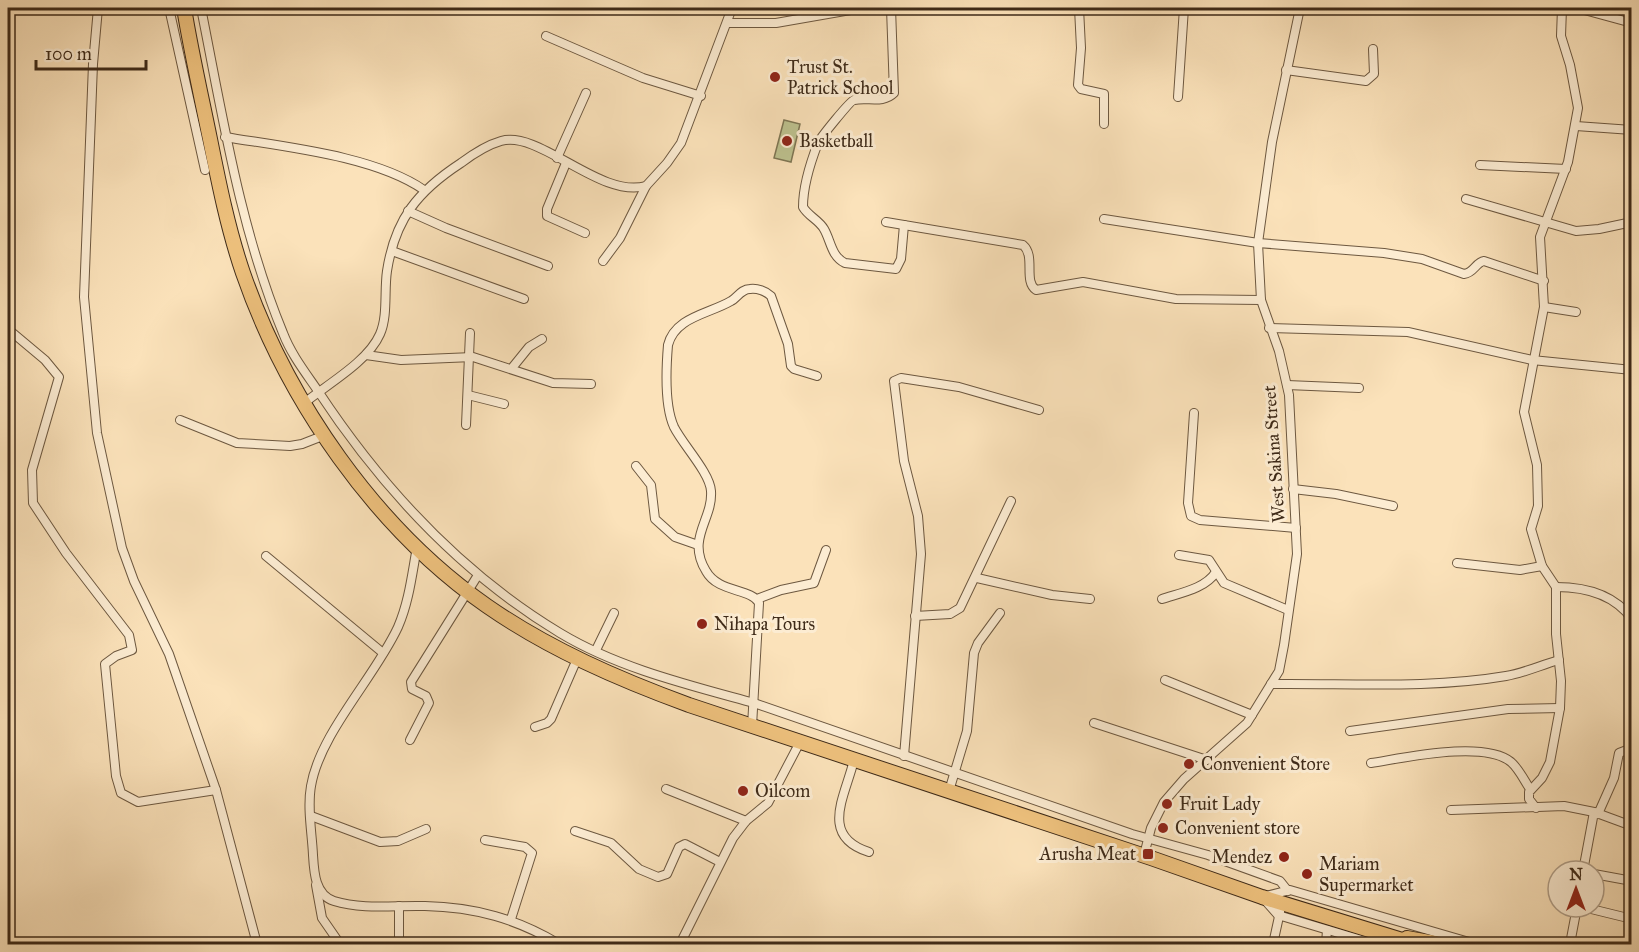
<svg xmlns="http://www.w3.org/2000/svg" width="1639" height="952" font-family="'IM FELL Great Primer',serif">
<rect width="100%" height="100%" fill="#fbe2ba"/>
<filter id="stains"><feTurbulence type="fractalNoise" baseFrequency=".00333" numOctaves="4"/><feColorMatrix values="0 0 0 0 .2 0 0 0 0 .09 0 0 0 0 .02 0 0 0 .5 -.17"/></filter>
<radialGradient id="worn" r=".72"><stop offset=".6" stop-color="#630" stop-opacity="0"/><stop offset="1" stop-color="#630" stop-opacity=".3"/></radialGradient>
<polygon fill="#bec390" stroke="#7e7654" stroke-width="1.5" points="784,120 800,124 791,162 774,158"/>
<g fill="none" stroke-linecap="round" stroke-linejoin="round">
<defs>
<g id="minor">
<polyline points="98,8 93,64 84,297 97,433 122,548 134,581 169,654 216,790 257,944"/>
<polyline points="169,8 205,170"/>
<path d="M201,8C223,118 240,229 283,333C291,354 305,372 318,391C382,488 459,572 560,633C618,668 689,685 754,703L1132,834L1208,855L1280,881L1288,891"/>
<path d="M891,8L894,93C883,104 868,97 854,100C850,101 820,138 818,143C811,161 803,187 803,207C808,216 819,220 824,229C831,241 831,256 845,263L896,269L901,259L904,225"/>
<polyline points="1079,8 1081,48 1078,85 1081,89 1104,94 1104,124"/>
<polyline points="1577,8 1632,23"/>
<polyline points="727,23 776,23 862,8"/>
<polyline points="546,36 643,78 701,96"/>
<polyline points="1286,70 1366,81 1374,74 1373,49"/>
<polyline points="1178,97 1184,8"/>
<polyline points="1576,126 1632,130"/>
<path d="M225,137C285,147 375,156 424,190"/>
<polyline points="557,158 586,93"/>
<polyline points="566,163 547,209 547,216 585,233"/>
<polyline points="1480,165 1566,169"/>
<polyline points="1466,199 1576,231 1599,229 1632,222"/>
<polyline points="408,211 446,228 548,266"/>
<path d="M1104,219L1258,243L1384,253L1422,259L1464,274C1474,273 1476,262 1484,261L1544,281"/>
<path d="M886,222L1023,245C1036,256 1023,281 1036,290L1083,282L1176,299L1261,300"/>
<polyline points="392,251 524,299"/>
<polyline points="603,261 620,238 646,186"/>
<polyline points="1544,307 1576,312"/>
<polyline points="1269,328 1408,332 1532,360 1632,370"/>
<polyline points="8,329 45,360 59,377 32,470 33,503 66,553 129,635 132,650 116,656 105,664 116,776 121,793 138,802 216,790"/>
<polyline points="366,355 401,360 473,357 553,383 591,384"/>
<polyline points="512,368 529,347 542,339"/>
<polyline points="1287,385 1359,388"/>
<polyline points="468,395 504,404"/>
<path d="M303,404C326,385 368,362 380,334C388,316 384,291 387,271C395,219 418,191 461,163C473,154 487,145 501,141C540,130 600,199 646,186L667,163L681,143L732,8"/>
<polyline points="1194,413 1188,503 1191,516 1200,520 1296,528"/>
<polyline points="180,420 237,443 290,446 302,444 325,435"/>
<polyline points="466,425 470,333"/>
<polyline points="636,466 651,485 655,519 675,537 698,545"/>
<polyline points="1293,489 1336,494 1393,506"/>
<path d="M417,547C412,574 409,602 398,627C375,677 320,733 311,786C307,808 312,833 313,855C314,872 315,895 334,901C363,910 396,905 425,906C475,907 517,919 559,944"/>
<polyline points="1179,555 1209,560 1224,583 1288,610"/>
<polyline points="266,556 383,653"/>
<polyline points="1457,563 1520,570 1542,566"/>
<polyline points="977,578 1052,595 1090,599"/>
<path d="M1556,587C1584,587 1614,594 1632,619"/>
<polyline points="757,599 781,590 814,583 826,550"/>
<path d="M1162,599C1180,593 1205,589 1216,572"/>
<polyline points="915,616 950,614 960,608 1011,501"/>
<polyline points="596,650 614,613"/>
<polyline points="1165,680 1252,715"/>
<path d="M1271,684C1348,683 1430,689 1506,676C1524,673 1541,665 1559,660"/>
<polyline points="1094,723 1207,760"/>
<path d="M752,726L759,603C751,588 718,593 706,571C686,538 713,520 711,491C710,473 683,445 674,427C664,405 666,369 668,345C675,317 709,314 731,301C737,298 741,289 750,289C757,288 766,291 771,296L788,344L791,366L794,369L817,376"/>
<polyline points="535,727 547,723 551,719 577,659"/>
<polyline points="1350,731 1508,709 1560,708"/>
<polyline points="410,740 429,703 426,696 412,689 411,682 478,575"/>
<polyline points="904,756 921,554 918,516 904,461 894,381 901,378 959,387 1039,410"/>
<path d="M854,760C845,797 819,836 869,852"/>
<path d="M1371,763C1404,758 1484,740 1511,762C1519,769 1524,780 1530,789"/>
<polyline points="666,789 746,821"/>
<polyline points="949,791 967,731 974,653 978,643 1000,613"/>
<polyline points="1536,808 1529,799 1529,792 1542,778 1550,762 1560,708 1561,681 1556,634 1556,587 1542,566 1531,529 1538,506 1537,465 1524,412 1544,307 1540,237 1568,162 1578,108 1570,65 1561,36 1562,8"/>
<polyline points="1451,810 1564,806 1594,812 1632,826"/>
<polyline points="1598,814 1614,778 1619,753 1632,748"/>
<polyline points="311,816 380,842 398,841 426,829"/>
<polyline points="575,831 611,843 639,869 658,877 667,874 679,847 685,844 720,862"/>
<polyline points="485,840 525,847 532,853 511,919"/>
<polyline points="1144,855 1151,828 1164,802 1184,779 1247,723 1279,671 1284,645 1297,554 1289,395 1279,351 1261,300 1258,243 1272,142 1300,8"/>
<polyline points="1583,871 1594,812"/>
<polyline points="1594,874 1632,881"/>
<polyline points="316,885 322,918 340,944"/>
<polyline points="1583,907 1632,919"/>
<polyline points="399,944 399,906"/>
<polyline points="680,944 733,838 746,821 768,803 800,742"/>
<polyline points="1273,944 1280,912"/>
<polyline points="1326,944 1327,930"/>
<polyline points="1375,944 1278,915 1262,897 1290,890 1476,944"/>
<polyline points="1570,944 1577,907"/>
</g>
<g id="trunk">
<path d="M184,8C191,51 201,95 210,139C219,184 228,229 243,273C287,400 375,528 487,606C549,649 618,679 689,705L1151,858L1262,897L1415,944"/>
<polyline points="1407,938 1440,944"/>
</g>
</defs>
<use href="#minor" stroke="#6d5840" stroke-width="10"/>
<use href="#trunk" stroke="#3e2a18" stroke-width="16"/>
<use href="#minor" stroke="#fcecd2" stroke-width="8"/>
<use href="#trunk" stroke="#eec17d" stroke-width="14"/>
</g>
<g fill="#8f2418" stroke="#fcecd2" stroke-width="2">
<circle cx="775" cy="77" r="6"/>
<circle cx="787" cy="141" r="6"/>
<circle cx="702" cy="624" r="6"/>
<circle cx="1189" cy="764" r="6"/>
<circle cx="743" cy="791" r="6"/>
<circle cx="1167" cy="804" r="6"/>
<circle cx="1163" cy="828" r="6"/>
<rect x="1142" y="848" width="12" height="12" rx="3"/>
<circle cx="1284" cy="857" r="6"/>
<circle cx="1307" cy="874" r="6"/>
</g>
<g text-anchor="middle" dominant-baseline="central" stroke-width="6" stroke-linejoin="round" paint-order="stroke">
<g font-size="18" fill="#3e2a18" stroke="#fcecd2" text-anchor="start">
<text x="787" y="67">Trust St.<tspan x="787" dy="21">Patrick School</tspan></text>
<text x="799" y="141">Basketball</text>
<text x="714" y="624">Nihapa Tours</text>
<text x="1201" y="764">Convenient Store</text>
<text x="755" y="791">Oilcom</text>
<text x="1179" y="804">Fruit Lady</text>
<text x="1175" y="828">Convenient store</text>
<text x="1136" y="854" text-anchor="end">Arusha Meat</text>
<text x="1272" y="857" text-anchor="end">Mendez</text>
<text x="1319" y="864">Mariam<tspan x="1319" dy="21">Supermarket</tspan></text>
</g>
<g font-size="18" fill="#3e2a18" stroke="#fcecd2">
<text transform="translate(1274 454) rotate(-94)">West Sakina Street</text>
</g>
</g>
<rect width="1639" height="952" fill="none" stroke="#fbe2ba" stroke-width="30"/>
<rect x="9" y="9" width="1621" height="934" fill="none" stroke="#3e2a18" stroke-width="3"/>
<rect x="15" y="15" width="1609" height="922" fill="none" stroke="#3e2a18" stroke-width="1.5"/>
<g transform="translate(1576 889)"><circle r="28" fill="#fcecd2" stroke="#b09e88" stroke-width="1.5"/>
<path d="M0-4.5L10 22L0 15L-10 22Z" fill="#8f2418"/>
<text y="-9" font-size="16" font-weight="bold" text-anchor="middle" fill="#3e2a18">N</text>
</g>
<path d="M36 60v9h110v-9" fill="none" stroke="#3e2a18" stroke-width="3"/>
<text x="45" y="60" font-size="18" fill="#3e2a18" stroke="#fcecd2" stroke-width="4.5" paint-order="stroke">100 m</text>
<rect width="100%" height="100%" filter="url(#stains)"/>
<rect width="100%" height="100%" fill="url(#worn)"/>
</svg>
